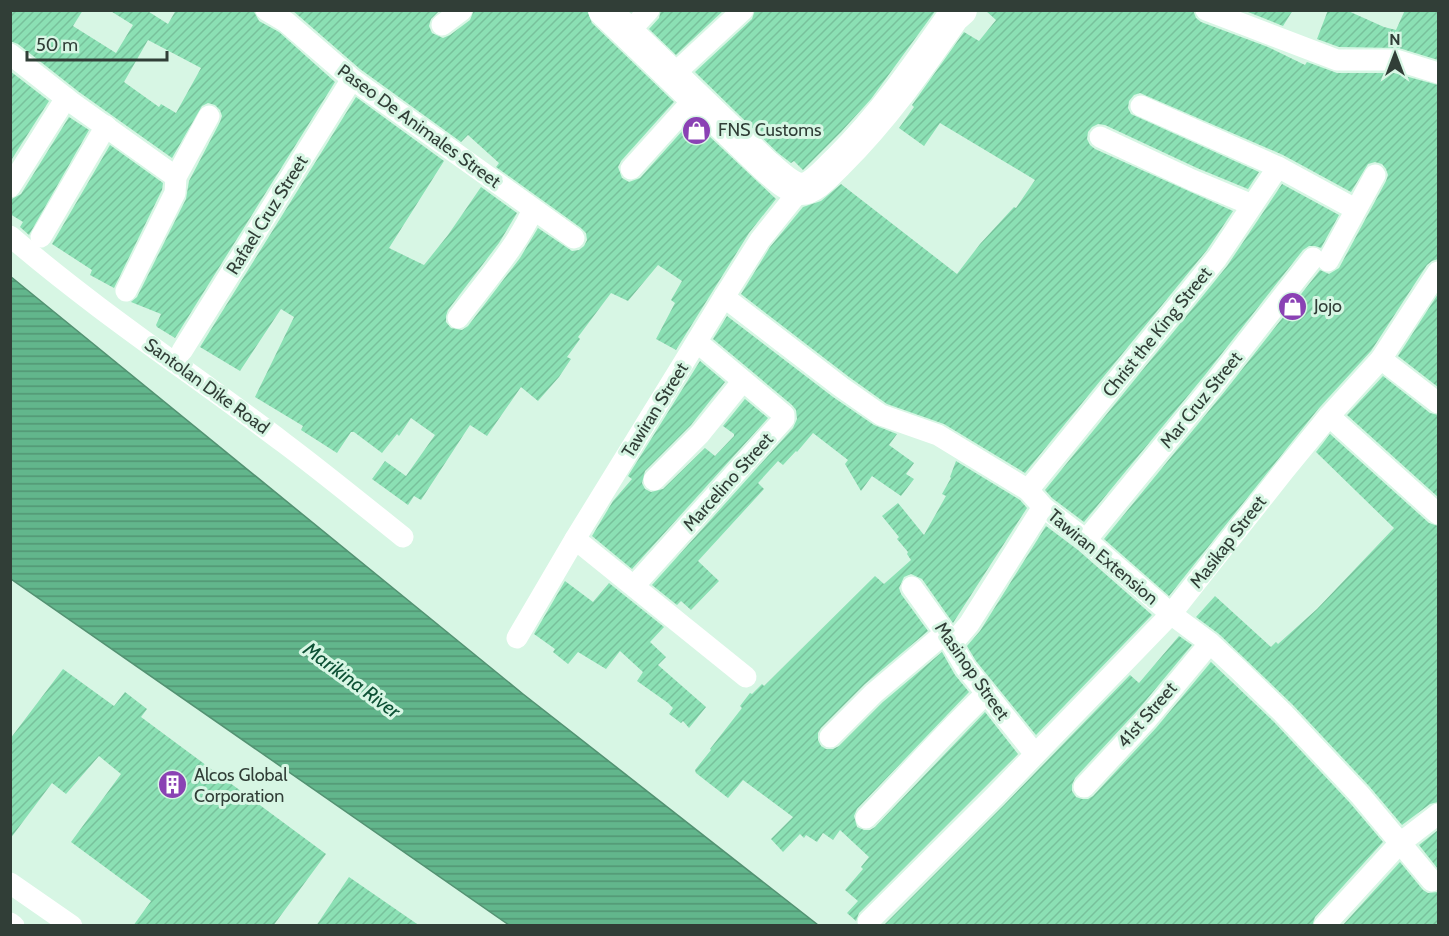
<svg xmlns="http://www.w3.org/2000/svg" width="1449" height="936" font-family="Cabin,sans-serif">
<defs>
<pattern id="water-rules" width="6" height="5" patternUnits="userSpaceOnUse" patternTransform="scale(1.5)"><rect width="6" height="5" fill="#62b68c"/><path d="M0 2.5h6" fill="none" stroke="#519573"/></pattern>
<pattern id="building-hatch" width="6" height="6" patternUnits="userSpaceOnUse" patternTransform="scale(1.5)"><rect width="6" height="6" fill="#8be0b4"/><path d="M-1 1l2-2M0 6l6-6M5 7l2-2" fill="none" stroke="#78c19b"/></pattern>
</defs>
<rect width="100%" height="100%" fill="#d7f6e4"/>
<polygon fill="url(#water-rules)" stroke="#539272" stroke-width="1.5" points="10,276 523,694 818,925 509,925 11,579"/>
<g fill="url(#building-hatch)" fill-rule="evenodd">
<path d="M10,10H83L73,26L116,53L133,25L109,10H146L168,24L176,10H253L259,21L279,32L335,82L175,338L157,327L156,325L161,314L131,302L137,297L186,199L189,181L220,122L222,116L220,110L215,105L208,103L202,106L172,158L79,92L18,44L10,41ZM148,40L201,68L176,113L161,104L159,107L124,82Z"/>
<polygon points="292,10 440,10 431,19 429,26 432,33 443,38 450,35 470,20 474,10 587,10 592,23 674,102 621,161 618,167 622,178 629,182 640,178 692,120 776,199 749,233 676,350 656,339 675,303 671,300 682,281 658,265 628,301 611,293 578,337 580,339 567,357 571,359 559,377 538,401 521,387 487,436 470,425 421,500 414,496 408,505 372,479 385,461 406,476 435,435 411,418 399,436 397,434 382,453 354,432 351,432 337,453 301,430 303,426 255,397 294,317 281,309 240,371 200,347 356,97 444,161 389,248 424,265 448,235 481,187 517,213 499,243 448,310 446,316 446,322 451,328 462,330 468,326 520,258 538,228 572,251 579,250 584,246 587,240 586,233 581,228 496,167 499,163 468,135 461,142 360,69"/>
<polygon points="661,10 724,10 676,55 649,29 659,18"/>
<polygon points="755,10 936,10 871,99 841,132 803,170 794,161 791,163 778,153 695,72 752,19"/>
<polygon points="985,10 1193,10 1196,18 1201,22 1268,47 1305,65 1307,62 1337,73 1394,73 1438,85 1438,259 1432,261 1427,265 1371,351 1319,408 1169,596 1104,539 1225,391 1320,270 1329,274 1339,268 1386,181 1388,175 1386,169 1382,164 1375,162 1368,164 1351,192 1283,155 1140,93 1134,95 1129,101 1128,108 1131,114 1259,172 1248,189 1197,168 1105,125 1098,124 1092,127 1088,132 1087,139 1090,145 1095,149 1233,211 1207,250 1025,473 944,424 887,404 849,377 741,294 770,247 803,207 821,201 841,184 957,274 980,244 1014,207 1016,208 1035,180 940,123 924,146 899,128 914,107 912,105 964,32 979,41 996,20"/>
<polygon points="1243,10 1293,10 1283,26"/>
<polygon points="1328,10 1346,10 1384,27 1396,30 1405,10 1438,10 1438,60 1399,48 1339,47 1317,39"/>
<polygon points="10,71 49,101 10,162"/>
<polygon points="69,117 89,130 29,235 20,227 23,222 10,214 10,200 21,194"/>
<polygon points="110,145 163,183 162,190 114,288 90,275 92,270 52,244"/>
<polygon points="1282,184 1339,215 1321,248 1315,246 1309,246 1303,250 1205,375 1084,522 1052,498 1045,490 1227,266"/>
<polygon points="1438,294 1438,387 1398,356"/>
<polygon points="727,316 833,397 874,425 897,434 889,445 914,463 906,474 914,479 901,496 872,476 861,491 845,464 848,460 813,433 797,452 796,451 783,465 778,461 758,483 764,489 698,561 719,581 691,610 681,601 677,605 652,585 793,428 797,419 796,410 792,405 713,339"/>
<polygon points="700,361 725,382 691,425 645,471 642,483 645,489 651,492 663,489 705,448 715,456 734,436 734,434 723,426 745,399 768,418 632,569 592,536 613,501 632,479 628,476"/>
<polygon points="1383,376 1430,413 1438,415 1438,497 1347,415"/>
<polygon points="1330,434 1429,523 1438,526 1438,802 1430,804 1402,825 1369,786 1292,704 1219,634 1196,617 1215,596 1271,647 1276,642 1278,644 1317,609 1394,528 1316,452"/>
<polygon points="956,461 1020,500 1027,508 953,623 922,579 911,574 904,577 899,588 901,594 928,631 865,684 821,728 818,733 818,740 821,746 826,749 833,749 839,746 883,702 942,652 955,675 969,692 857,809 854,816 857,827 864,830 870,830 875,827 985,712 1018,754 859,913 856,921 847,913 858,901 845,890 863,869 861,867 869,857 840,830 833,840 823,833 817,842 806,835 804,838 800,834 783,852 771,839 793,817 743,780 728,798 696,773 695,770 711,750 710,749 742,708 740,706 750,693 752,694 762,684 764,686 875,576 884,584 911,560 907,554 908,552 897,539 899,537 882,516 898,503 924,535 946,496 942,494 951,478 950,477"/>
<polygon points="1046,526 1078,550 1152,615 1036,735 976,661 967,646 980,631"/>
<polygon points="565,581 593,602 609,583 664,627 650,642 666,657 658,665 706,707 689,728 683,721 681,723 669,714 673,708 668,703 637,681 643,672 620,651 606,669 578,652 568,664 553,652 555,649 534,634"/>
<polygon points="1179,636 1192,645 1137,711 1075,778 1072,785 1072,791 1076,797 1082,799 1088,799 1093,796 1156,728 1211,662 1274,722 1350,803 1383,842 1315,917 1312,926 883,926 1004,805 1130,675 1139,683"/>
<polygon points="63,669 114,706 125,692 147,709 141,717 326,854 273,926 133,926 151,901 71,842 121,774 99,756 66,794 52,783 10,839 10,739"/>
<polygon points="1438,830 1438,869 1419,845"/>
<polygon points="1400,862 1423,890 1428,893 1438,892 1438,926 1342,926"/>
<polygon points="349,877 420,926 316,926"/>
</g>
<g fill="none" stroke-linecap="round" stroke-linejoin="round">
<g stroke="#fff" stroke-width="21">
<polyline points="266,10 286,22 352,79 574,238"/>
<polyline points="1206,10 1337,60 1396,60 1438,73"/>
<polyline points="442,25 462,10"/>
<polyline points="628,33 649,10"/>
<polyline points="10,54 71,102 176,177"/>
<polyline points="673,75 743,10"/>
<polyline points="1141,106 1278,167 1355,209"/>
<polyline points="1100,137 1192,180 1252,205"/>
<polyline points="631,169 695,98"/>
<polyline points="10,187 66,98"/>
<path d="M10,236C97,311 193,374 284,443C324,473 363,505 403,537"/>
<polyline points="41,237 106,126"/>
<polyline points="1328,261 1375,175"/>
<polyline points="126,291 175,193 176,177 209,116"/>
<polyline points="724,297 841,387 881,415 938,435 1028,490 1043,507 1086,540 1171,614 1210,643 1238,669 1283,713 1360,795 1432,881"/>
<path d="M458,318C481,287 519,244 533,209"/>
<polyline points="182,351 352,79"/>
<polyline points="1381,359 1438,403"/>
<polyline points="1329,416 1438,514"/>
<polyline points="654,480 700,434 742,382"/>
<polyline points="1028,490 1217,258 1278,167"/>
<polyline points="575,539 746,677"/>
<polyline points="1086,540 1215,383 1313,258"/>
<polyline points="634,586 784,419 784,415 697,342"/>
<polyline points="912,587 945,633 966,668 1035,754"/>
<polyline points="517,638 575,539 724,297 760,240 801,189"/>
<polyline points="952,644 969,624 1043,507"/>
<polyline points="830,737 874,693 945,633"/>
<polyline points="1084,787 1147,719 1210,643"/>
<path d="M866,818C906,777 944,733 986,694"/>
<polyline points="10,883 72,926"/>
<polyline points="868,922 995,796 1171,614 1284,471 1329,416 1381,359 1438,272"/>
<polyline points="10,923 14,926"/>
<polyline points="1324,926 1399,844 1438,814"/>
</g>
<path stroke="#fff" stroke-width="32" d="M604,10L766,166C775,173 789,188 801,189C814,189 829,170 838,162C884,116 916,70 953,17L961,10"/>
</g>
<defs>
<symbol id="shop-disc" viewBox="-11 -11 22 22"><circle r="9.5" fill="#8a42b4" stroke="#d7f6e4"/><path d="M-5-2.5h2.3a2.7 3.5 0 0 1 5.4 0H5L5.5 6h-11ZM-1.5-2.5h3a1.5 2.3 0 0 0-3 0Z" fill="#fff"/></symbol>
<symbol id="building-disc" viewBox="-11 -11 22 22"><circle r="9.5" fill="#8a42b4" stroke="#d7f6e4"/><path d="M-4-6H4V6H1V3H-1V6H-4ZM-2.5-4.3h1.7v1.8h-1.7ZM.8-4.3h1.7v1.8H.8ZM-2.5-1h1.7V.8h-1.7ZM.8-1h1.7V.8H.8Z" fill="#fff"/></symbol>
</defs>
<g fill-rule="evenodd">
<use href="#shop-disc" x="680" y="114" width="33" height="33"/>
<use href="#shop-disc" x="1276" y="290" width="33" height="33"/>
<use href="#building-disc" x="156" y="768" width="33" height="33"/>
</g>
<g text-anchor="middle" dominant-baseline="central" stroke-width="6" stroke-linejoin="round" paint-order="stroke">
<g font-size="18" fill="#313e37" stroke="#d7f6e4">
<text transform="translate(419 126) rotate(36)">Paseo De Animales Street</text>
<text transform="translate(267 215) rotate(-58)">Rafael Cruz Street</text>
<text transform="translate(1157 332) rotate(-51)">Christ the King Street</text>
<text transform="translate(207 386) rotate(36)">Santolan Dike Road</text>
<text transform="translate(1201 400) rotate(-51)">Mar Cruz Street</text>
<text transform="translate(655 410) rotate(-58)">Tawiran Street</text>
<text transform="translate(728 482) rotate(-48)">Marcelino Street</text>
<text transform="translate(1228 542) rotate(-52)">Masikap Street</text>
<text transform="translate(1103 557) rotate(40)">Tawiran Extension</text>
<text transform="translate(972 671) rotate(55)">Masinop Street</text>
<text transform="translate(1147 715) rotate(-49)">41st Street</text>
</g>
<g font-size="18" fill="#313e37" stroke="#d7f6e4" text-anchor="start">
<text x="718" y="130">FNS Customs</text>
<text x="1314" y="306">Jojo</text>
<text x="194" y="775">Alcos Global<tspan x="194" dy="21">Corporation</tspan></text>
</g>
<g font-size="20" font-style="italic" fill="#0d5135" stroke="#d7f6e4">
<text transform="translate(352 680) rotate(36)">Marikina River</text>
</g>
</g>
<rect width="1449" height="936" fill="none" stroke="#313e37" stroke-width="24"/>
<g transform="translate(1395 54)" stroke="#d7f6e4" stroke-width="4.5" paint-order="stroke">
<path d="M0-4.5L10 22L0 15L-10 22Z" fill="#313e37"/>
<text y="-9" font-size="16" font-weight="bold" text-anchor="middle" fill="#313e37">N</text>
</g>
<path d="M27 51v9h140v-9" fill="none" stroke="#313e37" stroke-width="3"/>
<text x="36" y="51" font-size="18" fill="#313e37" stroke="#d7f6e4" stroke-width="4.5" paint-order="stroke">50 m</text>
</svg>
